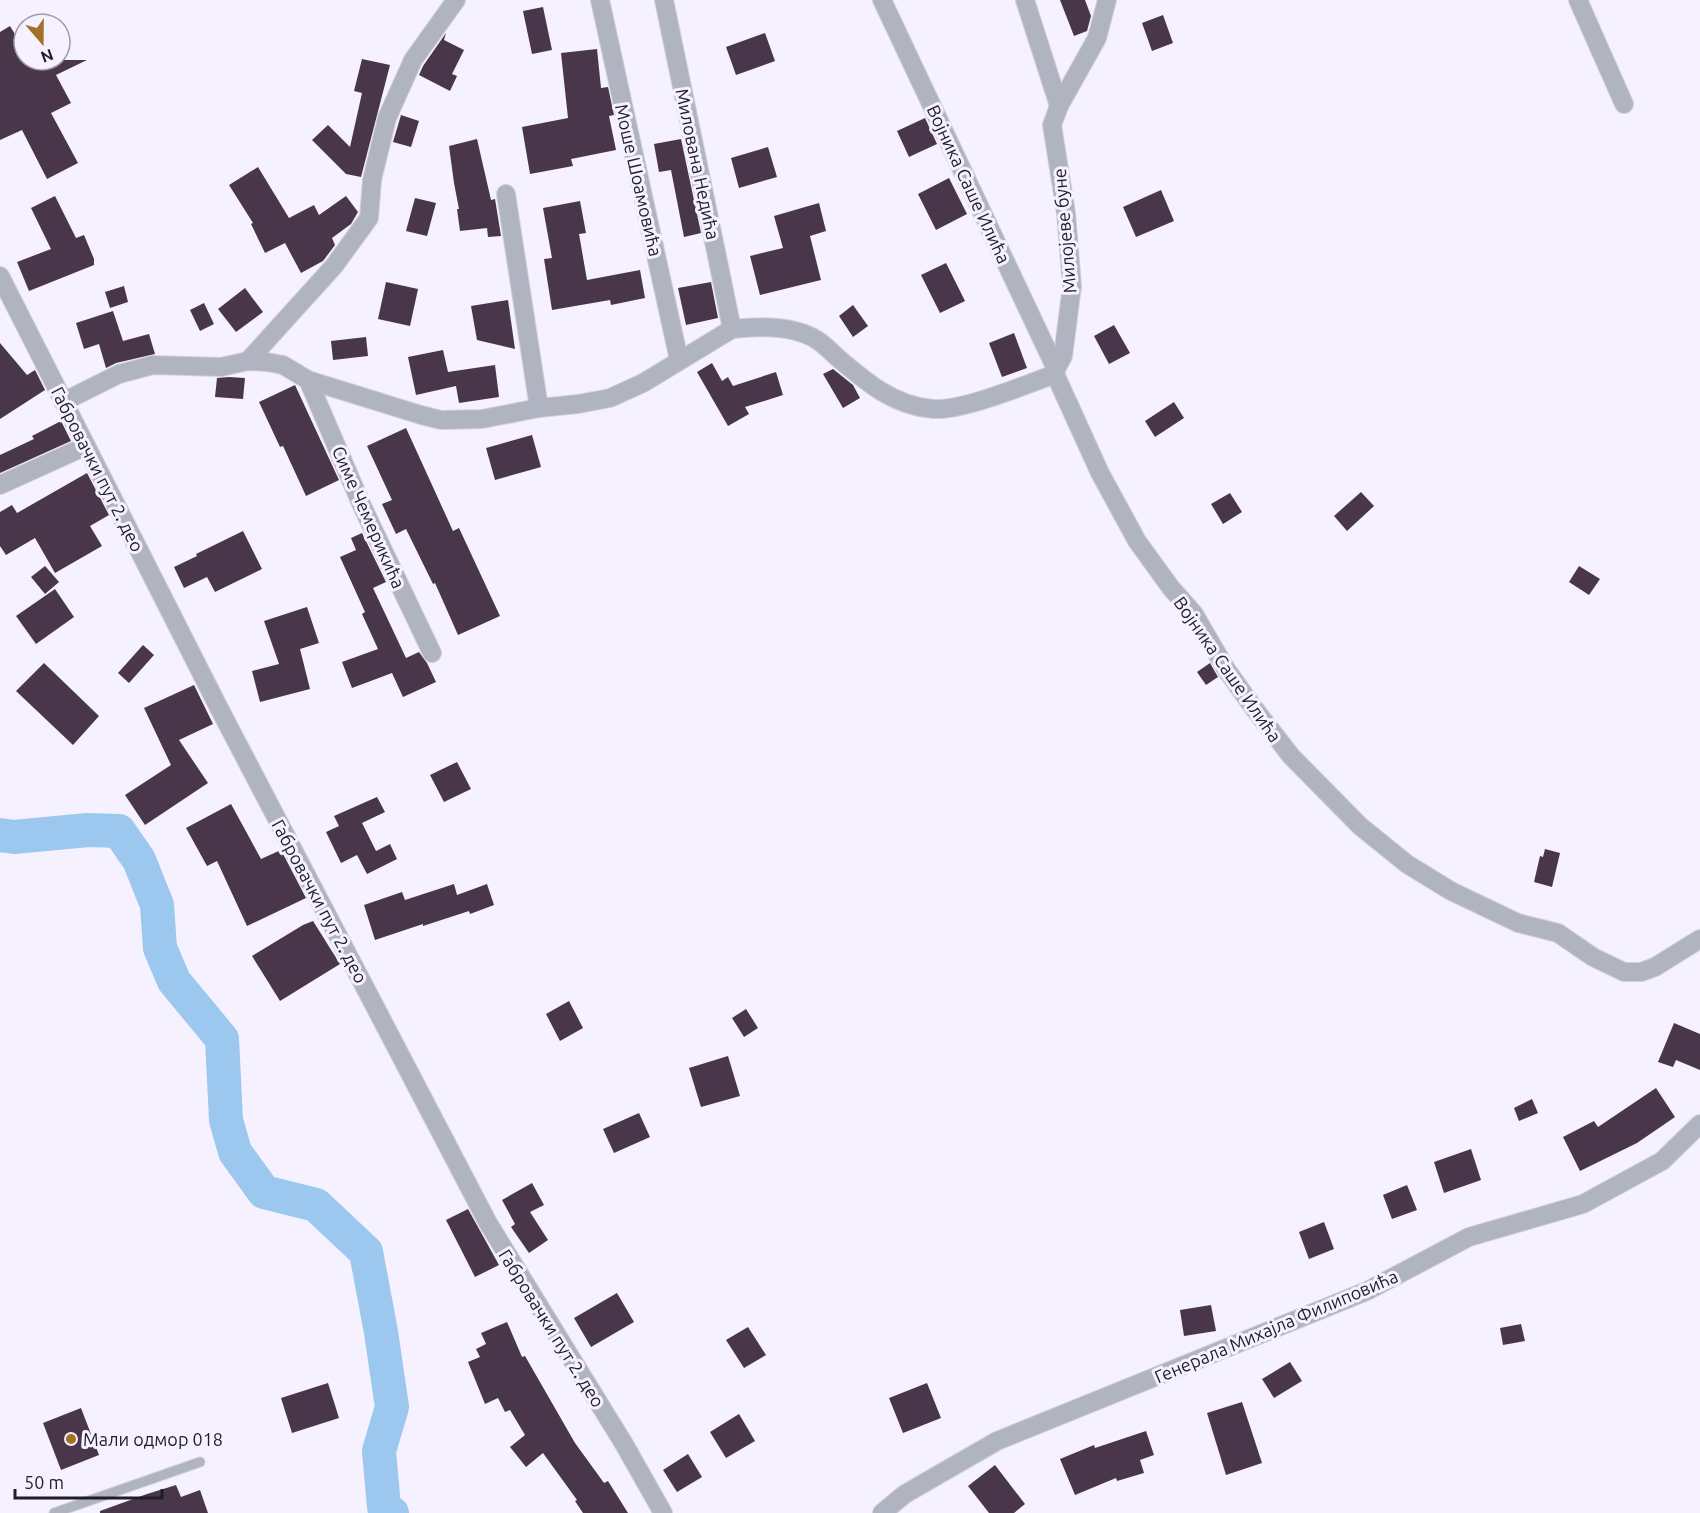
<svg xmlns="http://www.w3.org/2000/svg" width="1700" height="1513" font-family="Ubuntu,sans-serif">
<rect width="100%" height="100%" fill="#f5f1fe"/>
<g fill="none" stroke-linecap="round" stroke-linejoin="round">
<polyline stroke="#9cc7ee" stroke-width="34" points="0,835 14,837 88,830 119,831 139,860 157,905 160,948 174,981 222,1039 226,1120 235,1152 264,1192 316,1205 366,1252 381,1332 392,1407 379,1451 384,1507 392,1513"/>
</g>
<g fill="#4a364b">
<polygon points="1060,0 1085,0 1091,16 1087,31 1074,36"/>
<polygon points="543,7 552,50 532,54 523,11"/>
<polygon points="1163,15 1173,43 1152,51 1142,23"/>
<polygon points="10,26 24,49 24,60 87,60 56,75 71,103 51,113 78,163 47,179 22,130 0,140 0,32"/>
<polygon points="446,33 444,40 464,50 452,74 457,76 450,91 419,75 423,66"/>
<polygon points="765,33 775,61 736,75 726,47"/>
<polygon points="597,49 601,88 608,87 614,115 609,116 616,150 571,159 573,166 530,174 522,127 568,118 561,53"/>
<polygon points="362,59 390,65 361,177 346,174 312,140 328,125 350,147 362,93 354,91"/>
<polygon points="401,115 419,121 411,147 393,142"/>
<polygon points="925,118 937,144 909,157 897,131"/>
<polygon points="477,139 491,200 495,199 501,236 488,237 487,228 460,231 457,209 459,209 454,183 449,146"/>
<polygon points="681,139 701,233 684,237 671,170 659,172 654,144"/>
<polygon points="768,147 777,177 739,188 731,158"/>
<polygon points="258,167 289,218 314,205 319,215 346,196 358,212 351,224 332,238 335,245 323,261 301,273 285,243 265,253 251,224 253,223 229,185"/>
<polygon points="949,178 967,214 936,230 918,194"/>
<polygon points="1161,190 1174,221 1136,237 1123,207"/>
<polygon points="55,196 76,238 84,235 94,259 94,265 29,291 17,262 51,249 31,208"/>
<polygon points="415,198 436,203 427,236 406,231"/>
<polygon points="580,201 586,233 579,234 587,280 640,270 645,298 611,305 610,300 552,310 544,259 552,258 543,208"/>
<polygon points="819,203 826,231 810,236 821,280 760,295 750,256 783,248 774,216"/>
<polygon points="946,263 965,301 940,313 921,275"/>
<polygon points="386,282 418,289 410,326 378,319"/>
<polygon points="711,282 718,318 686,325 678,288"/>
<polygon points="124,286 128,302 110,308 105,292"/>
<polygon points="245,288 263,312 236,332 218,309"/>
<polygon points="508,300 515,349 477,340 471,306"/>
<polygon points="204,303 214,324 200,331 190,310"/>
<polygon points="853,305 868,326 853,337 839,316"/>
<polygon points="113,311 123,341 149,334 155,354 116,363 106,368 99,344 84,349 76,323"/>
<polygon points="1114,325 1130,353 1109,364 1094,336"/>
<polygon points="1014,333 1027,368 1002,377 989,343"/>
<polygon points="366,337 368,356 333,360 331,341"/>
<polygon points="0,343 27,375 35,370 45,390 0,419"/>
<polygon points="443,350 448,372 495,365 499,397 459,403 456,386 416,395 408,357"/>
<polygon points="712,363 722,381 728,377 733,386 776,372 783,395 745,407 749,414 728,426 697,372"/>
<polygon points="833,369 853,385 860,398 843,408 823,374"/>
<polygon points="229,377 245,378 243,399 215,397 217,378"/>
<polygon points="295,385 339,480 306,496 283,446 280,447 259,402"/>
<polygon points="1174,402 1184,418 1155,437 1145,421"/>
<polygon points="61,421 71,441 0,473 0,455 34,439 32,436"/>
<polygon points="406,428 453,531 459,528 500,616 458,635 435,583 433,584 406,529 396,534 382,504 392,500 367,446"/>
<polygon points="532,435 541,467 495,480 486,448"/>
<polygon points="87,473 109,515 90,526 102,546 55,573 35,538 6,555 0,546 0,512 12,505 17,513"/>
<polygon points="1361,492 1374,506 1347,531 1334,516"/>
<polygon points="1230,493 1242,512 1223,524 1211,504"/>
<polygon points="243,531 262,569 215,592 207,577 184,588 174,567 197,556 196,554"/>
<polygon points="362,533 386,582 373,588 406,658 419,652 427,663 436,682 403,697 392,673 352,688 342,662 378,649 362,614 365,612 340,557 356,550 351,538"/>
<polygon points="45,566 59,582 45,594 31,577"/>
<polygon points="1579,566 1600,579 1589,595 1569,582"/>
<polygon points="55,589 74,617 36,644 16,616"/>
<polygon points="307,607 319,643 300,649 310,689 260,702 252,671 279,664 264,621"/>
<polygon points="143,645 154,655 129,683 118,673"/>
<polygon points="44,663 99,716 73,745 16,691"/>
<polygon points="1210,663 1218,677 1206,685 1197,672"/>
<polygon points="194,685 213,724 179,740 208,783 145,825 125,795 171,765 144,708"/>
<polygon points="457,762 471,789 444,802 430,775"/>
<polygon points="377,797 385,812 362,823 376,851 390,844 397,859 367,874 357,855 341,863 326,832 339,826 334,816"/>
<polygon points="231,804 261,859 281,850 306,898 247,926 217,861 207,866 186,828"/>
<polygon points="1545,849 1560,853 1552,887 1534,882 1540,856 1543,857"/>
<polygon points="454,884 457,895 487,884 494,905 470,914 469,911 423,926 423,924 375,940 364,905 402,892 405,900"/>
<polygon points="313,921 340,964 280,1001 252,956 303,925"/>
<polygon points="569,1001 583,1028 560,1041 546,1014"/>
<polygon points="746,1009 758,1028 744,1037 732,1018"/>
<polygon points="1674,1023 1700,1034 1700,1070 1676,1060 1673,1067 1658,1062"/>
<polygon points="728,1056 740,1096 701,1107 689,1068"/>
<polygon points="1656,1088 1675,1117 1637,1143 1580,1171 1563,1137 1594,1121 1598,1127"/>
<polygon points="1532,1099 1538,1113 1519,1121 1514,1108"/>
<polygon points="639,1113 650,1137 614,1153 603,1129"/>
<polygon points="1471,1149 1481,1180 1444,1193 1434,1162"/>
<polygon points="532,1183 544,1205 530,1212 548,1240 529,1253 511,1227 515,1224 502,1200"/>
<polygon points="1407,1185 1417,1210 1392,1219 1383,1195"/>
<polygon points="468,1209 499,1265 475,1277 446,1220"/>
<polygon points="1324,1222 1334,1249 1309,1259 1299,1232"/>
<polygon points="617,1293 634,1322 591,1347 574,1318"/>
<polygon points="1211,1305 1216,1331 1184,1336 1180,1310"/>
<polygon points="507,1322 522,1357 525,1356 575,1443 604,1483 608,1481 628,1513 583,1513 575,1501 577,1500 543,1453 526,1467 510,1447 525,1435 510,1410 505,1412 498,1398 485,1404 468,1362 480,1357 476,1349 486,1344 481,1333"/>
<polygon points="1521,1324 1525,1341 1503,1345 1500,1328"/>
<polygon points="748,1327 766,1355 744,1368 726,1340"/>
<polygon points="1290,1362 1302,1381 1274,1398 1262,1379"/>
<polygon points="328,1383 339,1418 292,1433 281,1398"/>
<polygon points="927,1383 941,1418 903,1433 889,1398"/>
<polygon points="1242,1402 1262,1463 1226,1475 1207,1413"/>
<polygon points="81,1408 99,1455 61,1470 43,1423"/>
<polygon points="739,1414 755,1441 726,1458 710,1432"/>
<polygon points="1146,1431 1154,1455 1140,1460 1144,1473 1117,1481 1116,1478 1075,1495 1060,1459 1094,1445 1095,1448"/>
<polygon points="688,1454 702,1477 677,1492 663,1470"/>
<polygon points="995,1465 1025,1504 1014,1513 989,1513 968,1486"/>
<polygon points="176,1485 181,1497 200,1490 208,1513 100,1513 100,1511 147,1494"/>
</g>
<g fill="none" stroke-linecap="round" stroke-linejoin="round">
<defs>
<polyline id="service" points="54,1513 200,1462"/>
<g id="minor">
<polyline points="600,0 679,360"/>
<polyline points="664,0 732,329"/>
<polyline points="882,0 1056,369"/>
<polyline points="1025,0 1059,106"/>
<polyline points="1578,0 1624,104"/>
<polyline points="506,194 539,408"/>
<polyline points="0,276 219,708 488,1223 624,1444 663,1513"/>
<polyline points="248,361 334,266 369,218 372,180 387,118 413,60 456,0"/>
<polyline points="1055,374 1100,473 1137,541 1171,588 1194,614 1226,669 1253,707 1291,756 1360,826 1407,864 1451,891 1518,923 1558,933 1593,957 1624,972 1641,972 1655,967 1700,939"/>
<polyline points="1055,374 1056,369 1063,356 1072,286 1066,213 1052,125 1059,106 1097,38 1107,0"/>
<polyline points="308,380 363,508 432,653"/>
<path d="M63,402L119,374L153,365L221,367L248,361L267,362L283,365L308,380L421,415L441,420L482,419L539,408L578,404L610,398L643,383L732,329C759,326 794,325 817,340C825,345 831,352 838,358C866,382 894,406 933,409C963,411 1025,385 1055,374"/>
<polyline points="0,485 86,446"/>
<polyline points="882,1513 905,1494 997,1441 1367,1291 1469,1237 1583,1204 1662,1161 1700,1124"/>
</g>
</defs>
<use href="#service" stroke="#d3cfdc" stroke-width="11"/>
<use href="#minor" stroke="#d3cfdc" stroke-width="20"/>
<use href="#service" stroke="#b0b4c1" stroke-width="9"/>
<use href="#minor" stroke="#b0b4c1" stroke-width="18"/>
</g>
<circle fill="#a37027" stroke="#f5f1fe" stroke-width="2" cx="71" cy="1439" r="6"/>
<g text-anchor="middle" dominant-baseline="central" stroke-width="6" stroke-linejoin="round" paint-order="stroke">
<g font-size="18" fill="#211d28" stroke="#f5f1fe">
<text transform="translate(698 164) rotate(78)">Милована Недића</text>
<text transform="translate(639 180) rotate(77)">Моше Шоамовића</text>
<text transform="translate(969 184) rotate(65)">Војника Саше Илића</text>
<text transform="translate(1064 231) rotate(-95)">Милојеве буне</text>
<text transform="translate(98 469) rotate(63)">Габровачки пут 2. део</text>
<text transform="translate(369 517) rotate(66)">Симе Чемерикића</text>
<text transform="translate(1228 669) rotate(55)">Војника Саше Илића</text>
<text transform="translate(320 901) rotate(62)">Габровачки пут 2. део</text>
<text transform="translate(1276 1326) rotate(-23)">Генерала Михајла Филиповића</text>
<text transform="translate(552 1328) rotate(58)">Габровачки пут 2. део</text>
</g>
<g font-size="18" fill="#211d28" stroke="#f5f1fe" text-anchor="start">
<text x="83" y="1439">Мали одмор 018</text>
</g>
</g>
<g transform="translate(42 42) rotate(160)"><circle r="28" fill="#f5f1fe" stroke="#a09ca8" stroke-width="1.5"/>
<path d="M0-4.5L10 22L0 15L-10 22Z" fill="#a37027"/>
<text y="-9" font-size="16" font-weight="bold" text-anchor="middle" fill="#211d28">N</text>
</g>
<path d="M15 1489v9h147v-9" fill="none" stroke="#211d28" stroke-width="3"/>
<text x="24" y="1489" font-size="18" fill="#211d28" stroke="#f5f1fe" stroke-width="4.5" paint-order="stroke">50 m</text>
</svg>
